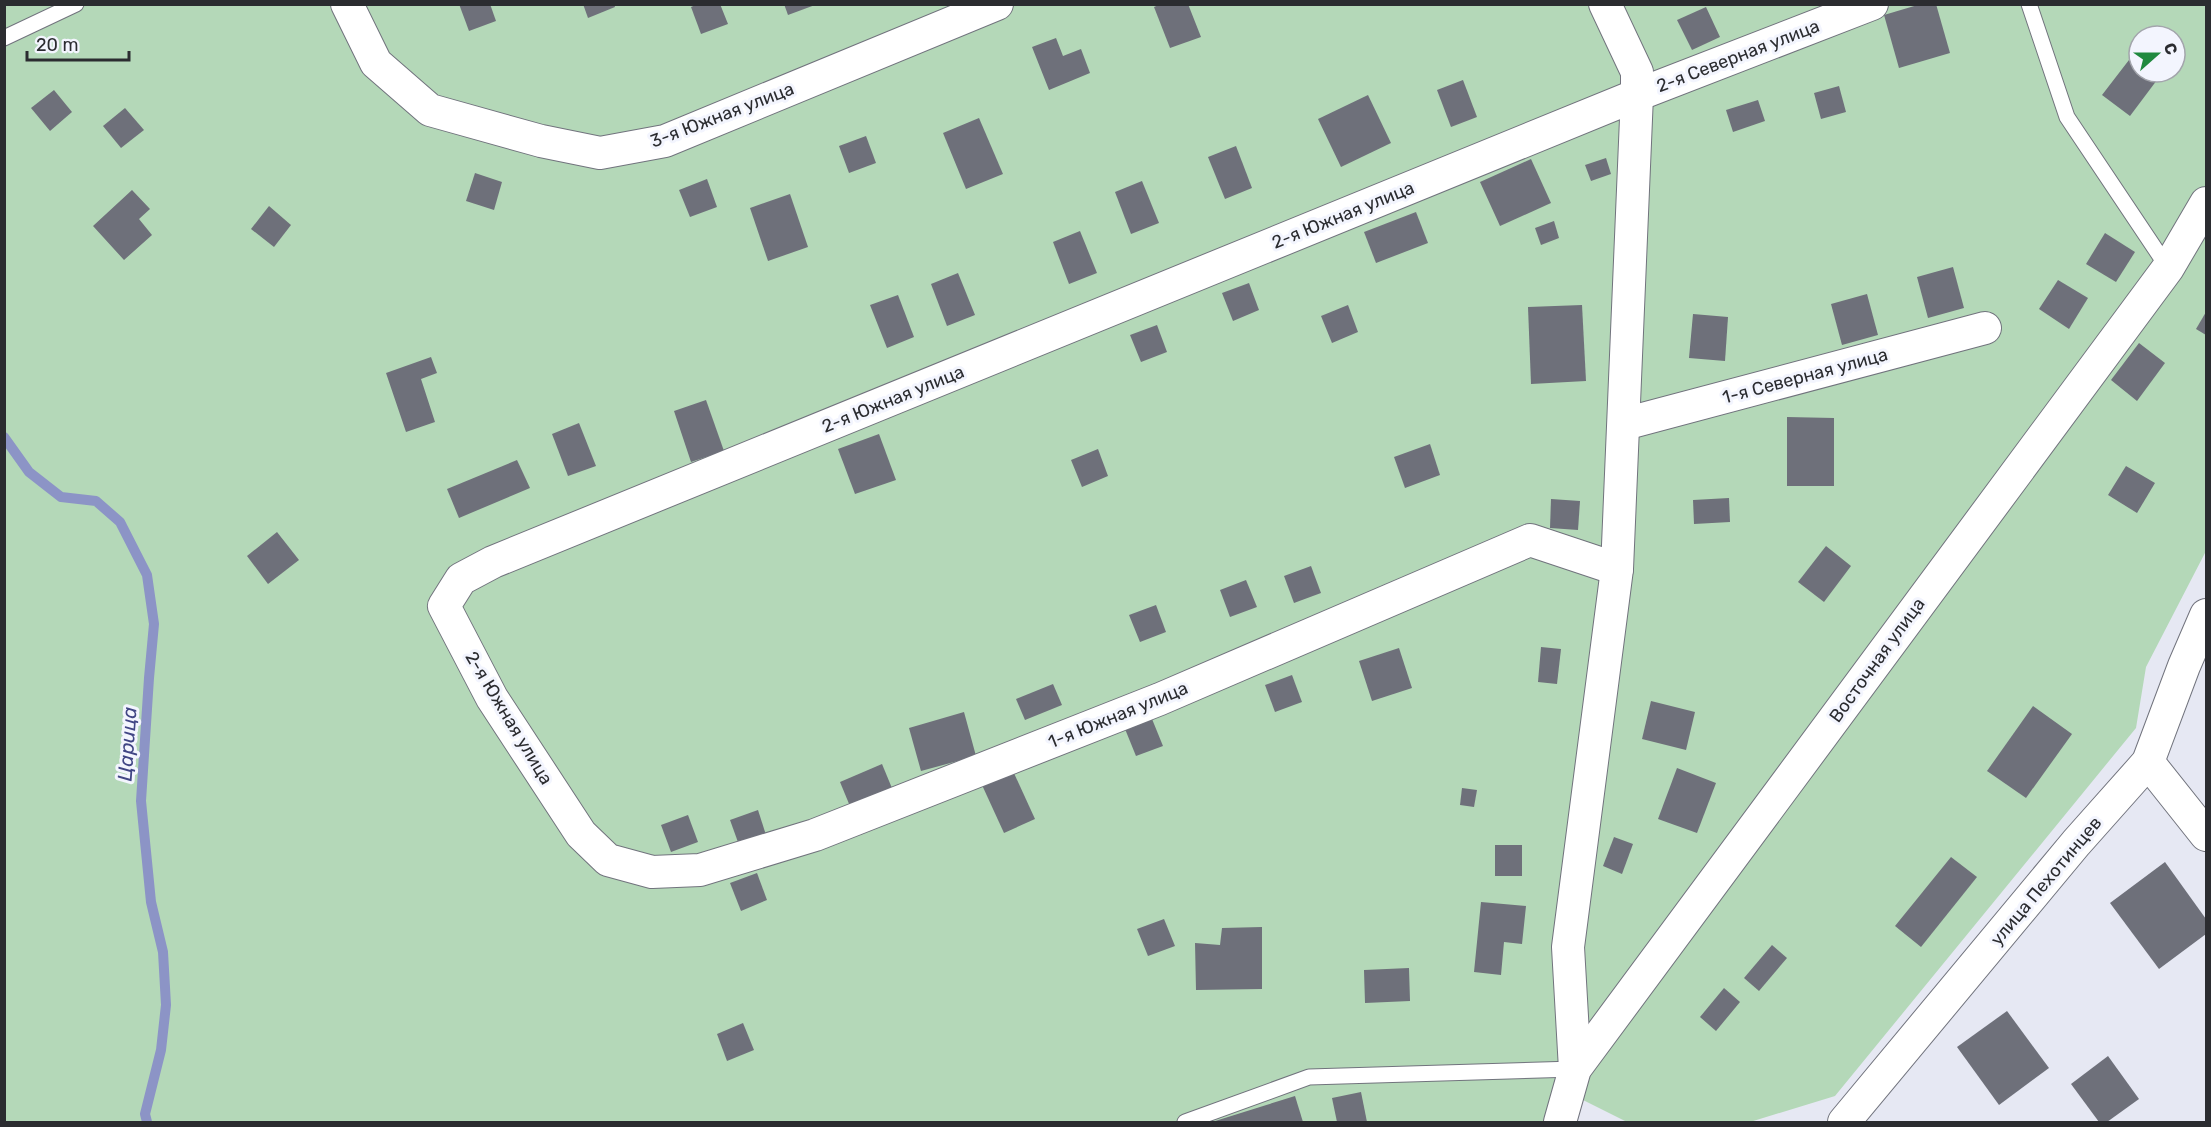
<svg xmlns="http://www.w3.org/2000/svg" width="2211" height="1127" font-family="Rubik,sans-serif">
<rect width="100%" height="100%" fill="#e6e8f3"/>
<path fill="#b4d8b8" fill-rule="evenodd" d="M5,5H2206V551L2146,667L2136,728L1835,1096L1750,1122H1627L1559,1088L1546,1122H5ZM2139,36H2175V72H2139Z"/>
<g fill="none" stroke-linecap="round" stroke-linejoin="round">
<polyline stroke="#8c94c6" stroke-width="10" points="4,437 29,472 61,497 96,501 120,522 147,575 154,624 149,678 141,801 151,902 163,952 166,1005 161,1050 145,1114 147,1122"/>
</g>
<g fill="#6e707a">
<polygon points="459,4 490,4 496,21 469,31"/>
<polygon points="583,4 614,4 615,7 588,18"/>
<polygon points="698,4 720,4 728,24 701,34 691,7"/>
<polygon points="784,4 815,4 815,5 788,15"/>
<polygon points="1161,4 1188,4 1201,37 1170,48 1154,7"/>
<polygon points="1921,4 1936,4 1950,53 1899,68 1884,15"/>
<polygon points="1706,7 1720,37 1692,50 1677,20"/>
<polygon points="1056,38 1063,56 1081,49 1090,73 1049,90 1032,47"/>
<polygon points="2139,47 2139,72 2163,72 2130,116 2102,95"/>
<polygon points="1463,80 1477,117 1451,127 1437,90"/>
<polygon points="1839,86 1846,112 1821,119 1814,93"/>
<polygon points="54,90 72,112 50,131 31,108"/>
<polygon points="1368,95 1391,143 1341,167 1318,119"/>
<polygon points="1758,100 1765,121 1733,132 1726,110"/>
<polygon points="125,108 144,130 121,148 103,126"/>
<polygon points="979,118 1003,174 966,189 943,133"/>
<polygon points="866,136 876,163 849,173 839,146"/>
<polygon points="1236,146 1252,188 1225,199 1208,157"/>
<polygon points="1606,158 1611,174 1591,181 1585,165"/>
<polygon points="1531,159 1551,203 1500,226 1480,182"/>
<polygon points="475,173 502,182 494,210 466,201"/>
<polygon points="707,179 717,207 690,217 679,190"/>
<polygon points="1142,181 1159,223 1131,234 1115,192"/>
<polygon points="132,190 150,209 139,219 152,235 124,260 93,226"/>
<polygon points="790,194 808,247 768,261 750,208"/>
<polygon points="269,206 291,225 274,247 251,229"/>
<polygon points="1416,212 1428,243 1376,263 1364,232"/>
<polygon points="1554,221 1559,238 1541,245 1535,228"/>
<polygon points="1080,231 1097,273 1069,284 1053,242"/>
<polygon points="2105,233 2135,252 2116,282 2086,264"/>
<polygon points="1953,267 1964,308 1928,318 1917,277"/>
<polygon points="958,273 975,315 947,326 931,284"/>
<polygon points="2058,280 2088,298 2069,329 2039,309"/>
<polygon points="1249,283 1259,310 1233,321 1222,293"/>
<polygon points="1867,294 1878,335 1842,345 1831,304"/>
<polygon points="898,295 914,337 887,348 870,305"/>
<polygon points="1348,305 1358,332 1332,343 1321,316"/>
<polygon points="1582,305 1586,381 1531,384 1528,307"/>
<polygon points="2206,312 2206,335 2196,329"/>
<polygon points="1693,314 1728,317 1725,361 1689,358"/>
<polygon points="1157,325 1167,352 1141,362 1130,335"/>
<polygon points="2139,343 2165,363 2137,401 2111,380"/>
<polygon points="431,357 437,373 421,379 435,422 406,432 386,373"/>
<polygon points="706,400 724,451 691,462 674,411"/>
<polygon points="1787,417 1834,418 1834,486 1787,486"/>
<polygon points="579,423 596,466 568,476 552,434"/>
<polygon points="879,434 896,480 855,494 838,449"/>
<polygon points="1430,444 1440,475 1405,488 1394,457"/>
<polygon points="1098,449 1108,476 1082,487 1071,460"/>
<polygon points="517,460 530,488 459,518 447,489"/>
<polygon points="2126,466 2155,483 2137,513 2108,495"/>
<polygon points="1729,498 1730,522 1694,524 1693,500"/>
<polygon points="1551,499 1580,501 1578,530 1550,528"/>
<polygon points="277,532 299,560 268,584 247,556"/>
<polygon points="1826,546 1851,566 1824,602 1798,582"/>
<polygon points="1311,566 1321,593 1294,603 1284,576"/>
<polygon points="1246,580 1257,607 1230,617 1220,590"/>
<polygon points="1156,605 1166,632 1140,642 1129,615"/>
<polygon points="1541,647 1561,649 1557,684 1538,682"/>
<polygon points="1399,648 1412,688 1372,701 1359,661"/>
<polygon points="1292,675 1302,702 1275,712 1265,685"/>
<polygon points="1053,684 1062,705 1025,720 1016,699"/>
<polygon points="1651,701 1695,712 1686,750 1642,739"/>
<polygon points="2033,706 2072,734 2026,798 1987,771"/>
<polygon points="964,712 976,756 921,771 909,728"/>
<polygon points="1152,719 1163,746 1136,756 1125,729"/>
<polygon points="882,764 894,793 852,811 840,782"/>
<polygon points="1677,768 1716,783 1697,833 1658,819"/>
<polygon points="1013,771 1035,819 1004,833 982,785"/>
<polygon points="1462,788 1477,790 1474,807 1460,805"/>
<polygon points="758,810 766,835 739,845 730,820"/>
<polygon points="688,815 698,842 671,852 661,825"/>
<polygon points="1614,837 1633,844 1622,874 1603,866"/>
<rect x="1495" y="845" width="27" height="31"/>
<polygon points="1951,857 1977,877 1921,947 1895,926"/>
<polygon points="2165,862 2206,919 2206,934 2159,969 2110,903"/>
<polygon points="757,873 767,900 741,911 730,883"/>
<polygon points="1481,902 1526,906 1522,944 1504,942 1501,975 1474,972"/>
<polygon points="1164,919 1175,946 1148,956 1137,929"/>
<polygon points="1262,927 1262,989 1196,990 1195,943 1220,945 1222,928"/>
<polygon points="1772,945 1787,958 1759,991 1744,978"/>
<polygon points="1409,968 1410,1001 1365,1003 1364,970"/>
<polygon points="1724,988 1740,1002 1716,1031 1700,1017"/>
<polygon points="2007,1011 2049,1068 1999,1105 1957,1047"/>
<polygon points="743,1023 754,1050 727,1061 717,1034"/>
<polygon points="2108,1056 2139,1099 2107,1122 2099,1122 2071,1084"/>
<polygon points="1361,1092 1367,1122 1337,1122 1332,1098"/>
<polygon points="1295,1096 1303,1122 1212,1122"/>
</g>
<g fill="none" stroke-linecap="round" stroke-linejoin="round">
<defs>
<g id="lane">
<polyline points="2029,4 2067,117 2168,268"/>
<polyline points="4,38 76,4"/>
<polyline points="1185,1122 1309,1077 1575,1069"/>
</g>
<g id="street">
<polyline points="347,4 376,63 430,110 541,141 600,153 665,141 997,4"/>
<polyline points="1624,424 1985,328"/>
<polyline points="1617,569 1530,540 1160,699 815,835 700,870 652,872 608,860 581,834 492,698 444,606 461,579 493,562 1637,95 1872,4"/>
<polyline points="2148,762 2206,835"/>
<polyline points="1575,1069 1568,947 1617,569 1637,95 1637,72 1605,4"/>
<polyline points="1560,1122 1575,1069 2168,268 2206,203"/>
<polyline points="1844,1122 2076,843 2148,762 2184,666 2206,615"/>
</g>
</defs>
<use href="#lane" stroke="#71737d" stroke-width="17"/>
<use href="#street" stroke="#71737d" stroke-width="34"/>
<use href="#lane" stroke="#fff" stroke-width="15"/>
<use href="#street" stroke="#fff" stroke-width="32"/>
</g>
<g text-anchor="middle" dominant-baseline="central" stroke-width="6" stroke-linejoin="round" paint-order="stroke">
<g font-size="18" fill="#2b2c30" stroke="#f3f5fe">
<text transform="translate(1738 56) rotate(-21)">2-я Северная улица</text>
<text transform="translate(722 115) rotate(-21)">3-я Южная улица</text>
<text transform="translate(1343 215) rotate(-22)">2-я Южная улица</text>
<text transform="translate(1805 376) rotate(-15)">1-я Северная улица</text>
<text transform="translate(893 399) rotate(-22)">2-я Южная улица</text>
<text transform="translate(1877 660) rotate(-54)">Восточная улица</text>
<text transform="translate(1118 715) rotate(-22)">1-я Южная улица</text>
<text transform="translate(509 718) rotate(59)">2-я Южная улица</text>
<text transform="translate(2046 881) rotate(-50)">улица Пехотинцев</text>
</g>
<g font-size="20" font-style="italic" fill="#414685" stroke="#f3f5fe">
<text transform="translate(127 744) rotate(-86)">Царица</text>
</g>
</g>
<rect width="2211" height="1127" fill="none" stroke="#2b2c30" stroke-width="12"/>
<g transform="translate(2157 54) rotate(69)"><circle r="28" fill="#f3f5fe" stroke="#a3a5ac" stroke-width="1.5"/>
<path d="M0-4.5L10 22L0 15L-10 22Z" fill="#20893f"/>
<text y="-9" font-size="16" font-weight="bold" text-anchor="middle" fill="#2b2c30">С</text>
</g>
<path d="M27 51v9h102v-9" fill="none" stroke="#2b2c30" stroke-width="3"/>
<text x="36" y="51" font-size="18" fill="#2b2c30" stroke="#f3f5fe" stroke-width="4.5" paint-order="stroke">20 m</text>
</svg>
